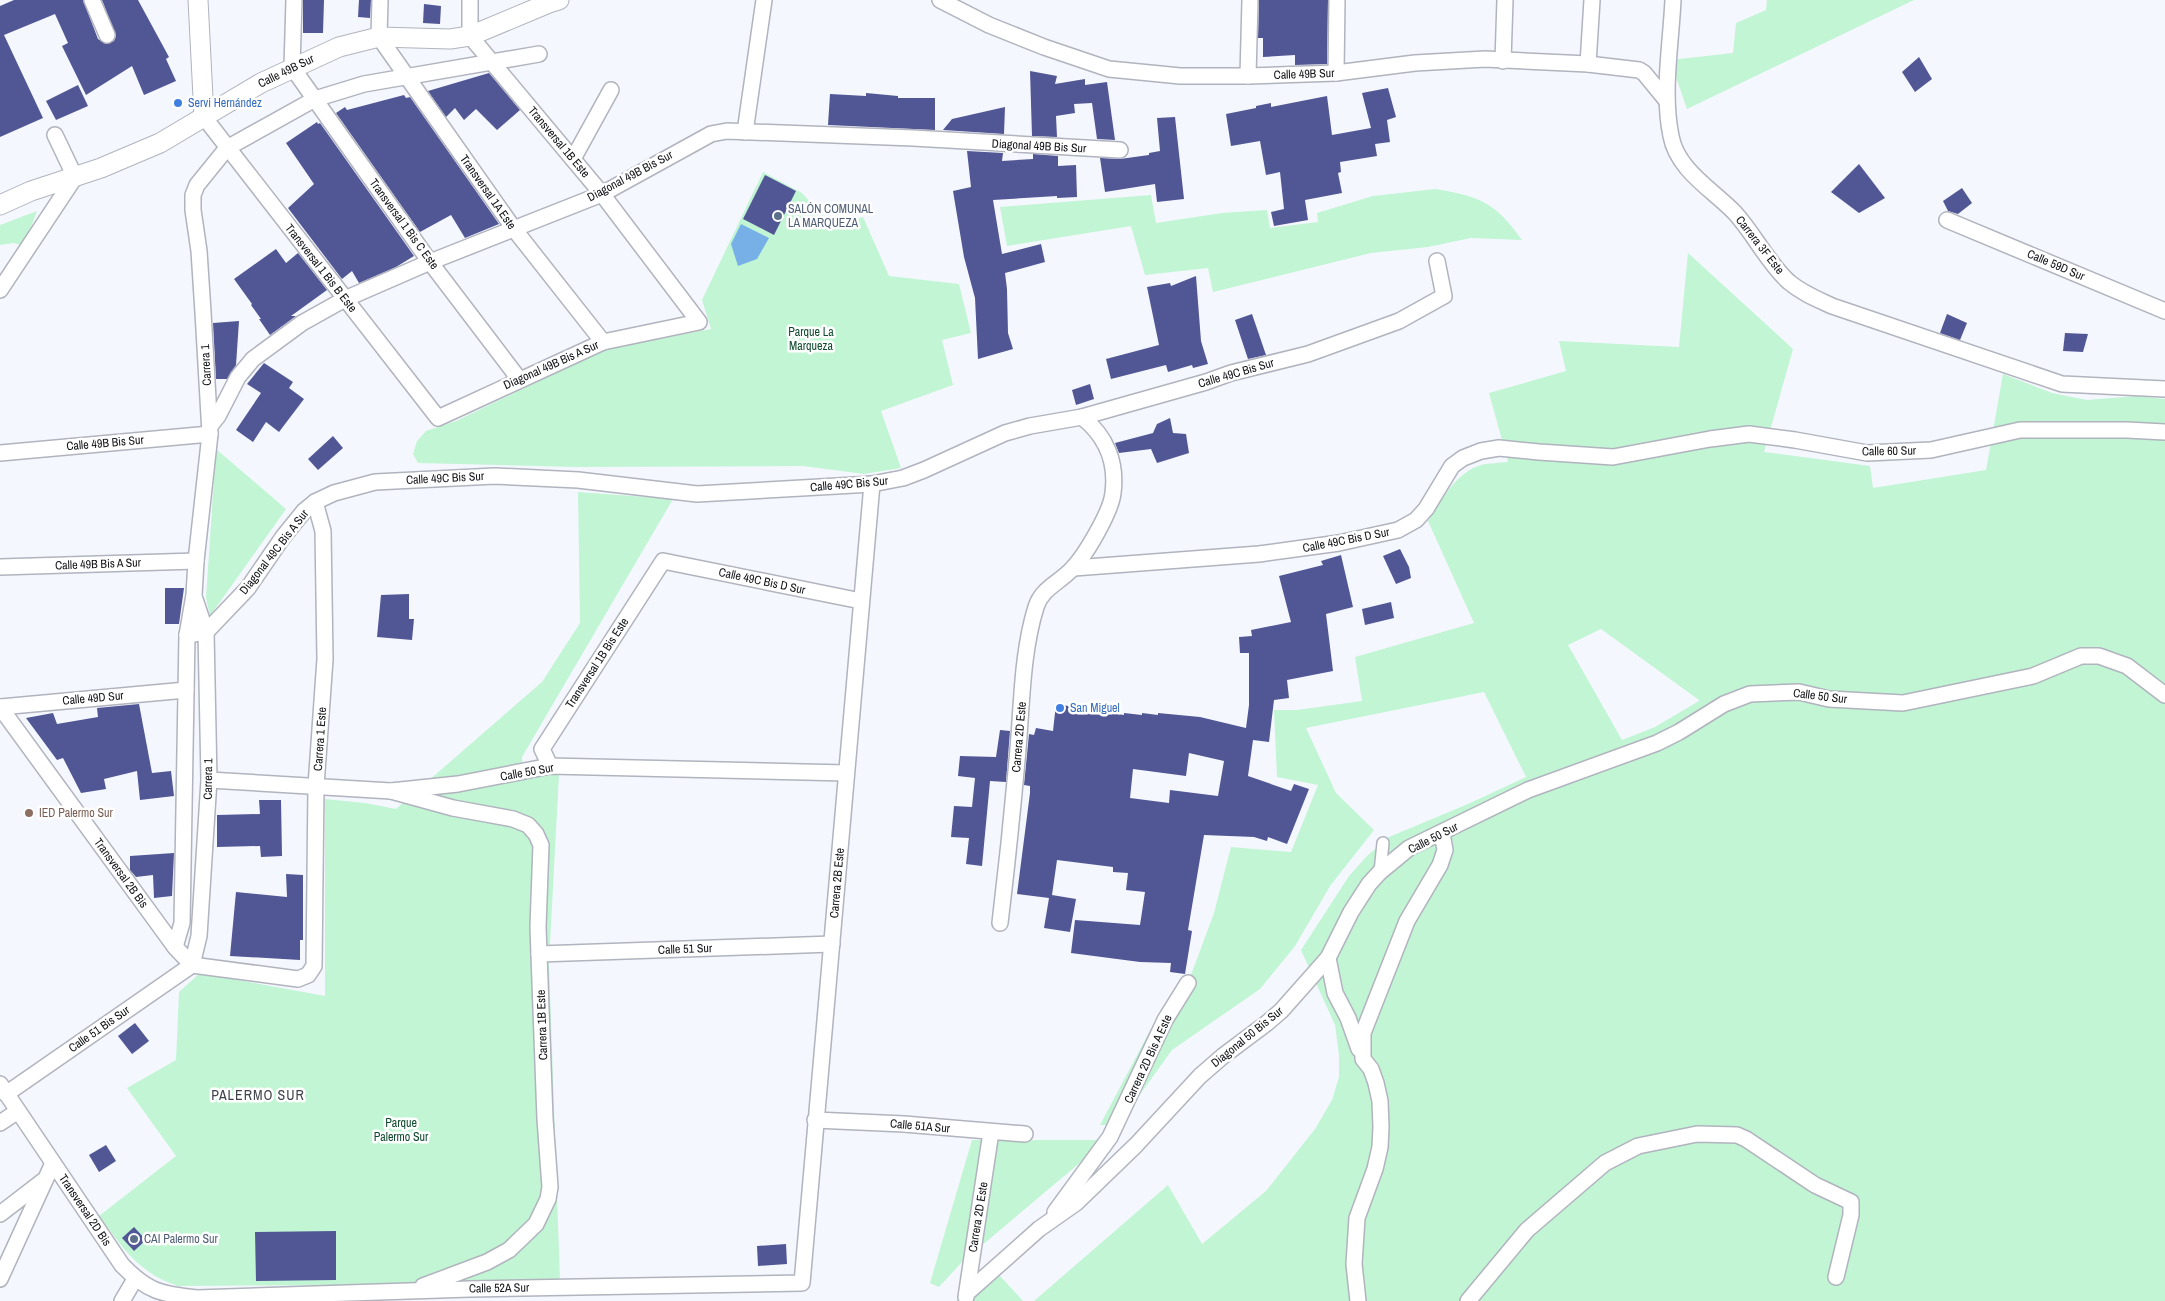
<svg xmlns="http://www.w3.org/2000/svg" width="2165" height="1301" font-family="'Archivo Narrow',sans-serif">
<rect width="100%" height="100%" fill="#f5f7fe"/>
<g fill="#c1f5d4" fill-rule="evenodd">
<polygon points="1767,0 1914,0 1687,109 1670,60 1733,53 1736,23 1766,10"/>
<polygon points="763,172 802,193 833,227 863,217 889,276 959,284 971,333 942,340 953,385 881,411 901,468 864,474 803,466 575,467 418,463 413,454 417,441 426,431 456,421 606,349 711,329 702,300"/>
<path d="M1435,189C1480,196 1496,203 1522,240L1471,238L1428,247L1371,253L1213,292L1208,268L1145,275L1131,226L1007,246L1000,207L1151,195L1156,223L1222,213L1267,210L1270,228L1318,222L1317,213L1373,196Z"/>
<polygon points="37,211 24,246 14,243 0,245 0,225"/>
<path d="M1688,253L1793,349L1764,452L1870,466L1873,488L1986,470L2003,374L2052,393L2087,400L2137,396L2165,399V1301H1034L1168,1185L1202,1244L1266,1191L1315,1129L1332,1100L1339,1077V1055L1335,1025L1301,950L1349,876L1367,856L1389,837L1468,804L1526,777L1484,692L1306,728L1336,793L1374,830L1330,886L1295,946L1260,989L1172,1050L1118,1125H1100L1162,1008L1188,983L1214,913L1231,847L1291,852L1318,785L1277,777L1274,710H1297L1362,701L1355,657L1474,623L1428,521C1442,500 1455,473 1481,465C1489,463 1500,463 1508,462L1489,393L1566,371L1559,341L1679,347ZM1601,629L1699,700V701L1655,727L1622,740L1568,645Z"/>
<polygon points="216,449 286,509 210,616 206,598"/>
<path d="M578,492L673,499L522,757L523,778L559,774L549,963L560,1281L355,1285L178,1286C137,1272 124,1249 99,1216L176,1156L127,1088L176,1060L179,992L200,973L325,996V799L365,803L396,809L542,682L580,623Z"/>
<polygon points="972,1140 1107,1140 962,1262 939,1287 930,1283"/>
<polygon points="990,1265 1023,1301 956,1301"/>
</g>
<polygon fill="#77b0e6" points="741,224 769,238 757,259 738,266 731,244"/>
<g fill="#515795" fill-rule="evenodd">
<polygon points="14,0 83,0 98,39 106,44 114,41 116,36 102,0 138,0 169,57 166,59 176,81 144,95 132,66 86,95 62,46 68,43 55,14 4,35 43,118 0,137 0,6"/>
<polygon points="303,0 324,0 323,33 303,33"/>
<polygon points="359,0 371,0 370,18 358,17"/>
<polygon points="1259,0 1328,0 1327,64 1295,65 1295,55 1263,57 1263,38 1258,38"/>
<polygon points="424,4 441,6 440,24 423,23"/>
<polygon points="1919,57 1932,79 1915,92 1902,72"/>
<polygon points="1030,71 1057,76 1055,84 1085,79 1085,85 1107,82 1115,140 1097,139 1092,103 1074,104 1075,113 1056,116 1057,137 1032,136"/>
<polygon points="489,73 520,110 497,130 476,109 464,120 455,108 446,117 428,91"/>
<polygon points="78,85 88,106 56,120 46,101"/>
<polygon points="1388,88 1396,117 1387,120 1390,142 1375,144 1377,156 1340,162 1341,172 1338,173 1342,193 1305,200 1308,220 1274,226 1271,212 1284,209 1280,172 1266,175 1260,141 1231,146 1226,114 1256,108 1256,106 1271,103 1271,107 1327,96 1332,135 1371,128 1362,93"/>
<polygon points="866,93 898,96 898,98 935,98 935,130 828,125 830,94 866,96"/>
<polygon points="404,95 406,98 410,97 499,224 465,238 451,215 420,232 336,113 345,107 347,110"/>
<polygon points="1005,107 1004,134 943,130 952,119"/>
<polygon points="1175,117 1184,199 1157,202 1155,184 1105,192 1100,158 1120,159 1149,155 1149,153 1160,151 1157,118"/>
<polygon points="317,122 318,124 320,123 414,256 396,267 359,283 352,271 342,279 288,208 314,184 286,143"/>
<polygon points="967,151 1003,153 1002,161 1033,159 1033,154 1058,156 1058,166 1076,165 1077,197 1057,198 1057,196 993,200 1002,254 1041,244 1045,262 1005,273 1007,289 1008,333 1013,349 978,359 975,298 964,257 953,191 971,187"/>
<polygon points="1859,164 1885,198 1859,213 1831,192"/>
<polygon points="765,175 796,191 774,235 743,219"/>
<polygon points="1962,188 1972,203 1958,214 1948,211 1943,201"/>
<polygon points="276,249 286,263 298,253 327,290 291,316 296,316 270,335 259,319 261,319 251,305 252,304 234,279"/>
<polygon points="1196,276 1201,341 1208,364 1193,368 1192,365 1168,372 1166,365 1111,379 1106,359 1159,345 1147,287 1170,283 1171,286"/>
<polygon points="1252,314 1266,355 1248,359 1235,320"/>
<polygon points="1947,314 1967,323 1960,340 1940,333"/>
<polygon points="239,321 236,365 227,379 216,379 213,323"/>
<polygon points="2065,333 2088,334 2083,352 2063,351"/>
<polygon points="264,363 293,382 289,388 304,399 279,432 266,422 253,442 236,430 261,393 247,384"/>
<polygon points="1090,384 1094,399 1076,405 1072,390"/>
<polygon points="1170,418 1173,433 1186,434 1189,453 1157,463 1151,449 1119,453 1115,443 1153,433 1157,424"/>
<polygon points="333,436 343,448 318,470 308,459"/>
<polygon points="1400,549 1409,567 1411,578 1396,584 1383,556"/>
<path d="M1341,555L1353,607L1326,614L1333,671L1287,680L1289,698L1274,700L1269,742L1253,740L1248,776L1291,791L1294,784L1309,789L1287,844L1268,837L1267,841L1254,837L1204,835L1188,930L1192,931L1185,974L1170,972L1171,963L1140,962L1071,953L1075,920L1140,925L1145,892L1126,890L1128,873L1113,872V867L1057,860L1052,895L1076,899L1070,932L1044,928L1049,898L1017,894L1030,793V786L1024,785L1029,734L1034,735L1036,728L1053,731L1056,704L1124,715V713L1142,715V713L1158,715V713L1200,717L1246,728L1249,705V653H1240L1239,637L1252,636L1251,630L1291,622L1279,576L1323,565L1321,561ZM1189,753L1224,761L1218,796L1170,790L1169,803L1130,798L1133,769L1186,776Z"/>
<polygon points="165,588 184,588 179,624 165,624"/>
<polygon points="409,594 409,619 414,619 412,640 377,637 381,595"/>
<polygon points="1391,602 1394,618 1365,625 1362,609"/>
<polygon points="139,704 152,773 171,771 174,796 140,800 137,771 104,779 106,789 81,793 63,758 57,760 26,718 53,713 57,724 98,717 97,708"/>
<polygon points="1000,730 1010,731 1006,782 990,781 982,866 966,864 969,838 951,837 954,806 972,807 975,778 958,776 960,756 996,757"/>
<polygon points="259,800 281,800 282,856 261,857 260,846 217,847 217,815 260,814"/>
<polygon points="174,853 172,896 154,898 153,875 136,877 130,870 130,856"/>
<polygon points="286,874 303,875 303,940 300,940 300,960 230,956 236,892 287,897"/>
<polygon points="135,1023 149,1041 132,1054 118,1036"/>
<polygon points="106,1145 116,1161 99,1172 89,1155"/>
<polygon points="134,1227 146,1240 134,1251 122,1238"/>
<polygon points="336,1231 336,1280 256,1281 255,1232"/>
<polygon points="786,1244 787,1264 758,1266 757,1246"/>
</g>
<g fill="none" stroke-linecap="round" stroke-linejoin="round">
<defs>
<polyline id="pedestrian" points="1380,872 1383,843"/>
<g id="minor">
<polyline points="92,0 107,35"/>
<polyline points="294,0 292,67 430,262 519,379"/>
<polyline points="380,0 379,37 514,229 603,342"/>
<polyline points="940,0 989,25 1044,47 1109,69 1150,73 1180,76 1248,76 1336,73 1415,63 1485,59 1588,64 1639,70 1644,73 1667,101"/>
<path d="M1673,0C1671,43 1662,93 1671,136C1677,170 1713,190 1735,213C1755,235 1767,262 1789,282C1802,293 1817,299 1832,306L2062,384L2165,389"/>
<polyline points="1503,61 1505,0"/>
<polyline points="1588,64 1592,0"/>
<polyline points="1336,73 1337,0"/>
<polyline points="1248,76 1250,0"/>
<polyline points="204,117 438,418 603,342 699,322 602,194 470,36 470,0"/>
<polyline points="745,132 764,0"/>
<polyline points="573,159 611,90"/>
<polyline points="1947,220 2165,311"/>
<polyline points="0,290 75,177 55,135"/>
<polyline points="210,426 218,416 238,377 253,359 302,323 345,299 430,262 602,194 711,134 727,131 913,138 1120,150"/>
<polyline points="0,453 210,434"/>
<polyline points="0,567 196,561"/>
<polyline points="1074,568 1259,554 1339,543 1398,530 1416,520 1426,509 1452,466 1463,458 1481,451 1499,448 1539,452 1613,457 1710,439 1749,434 1795,440 1867,453 1931,450 2020,430 2127,430 2165,432"/>
<polyline points="187,635 206,632 248,588 283,537 304,511 315,502 334,493 375,482 495,476 578,480 697,494 872,484 903,478 924,470 1005,433 1030,426 1082,417 1206,382 1231,373 1308,354 1399,321 1444,296 1437,261"/>
<polyline points="0,707 175,947 192,965"/>
<polyline points="0,707 186,690"/>
<polyline points="550,766 542,749 663,561 861,601"/>
<polyline points="209,780 391,791 458,784 550,766 846,773"/>
<polyline points="391,791 453,808 513,819 528,825 536,834 541,845 538,927 545,1119 550,1187 548,1199 536,1224 509,1250 487,1262 423,1286"/>
<path d="M1000,923C1007,865 1013,807 1018,749C1022,702 1022,652 1036,607C1042,588 1059,583 1072,569C1085,556 1111,512 1113,493C1117,462 1106,436 1082,417"/>
<polyline points="175,947 182,923 187,635 194,595 196,561 210,434 203,312 199,251 193,210 193,195 197,185 227,148 315,99 364,84 539,54"/>
<polyline points="539,954 832,944"/>
<polyline points="1328,958 1335,993 1348,1018 1359,1049"/>
<polyline points="192,965 298,979 308,975 314,966 316,786 325,659 323,531 315,502"/>
<polyline points="192,965 199,936 209,780 206,632 195,599"/>
<path d="M0,1084L122,1265C148,1292 161,1294 197,1298L470,1289L802,1283L872,484"/>
<polyline points="6,1094 192,965"/>
<polyline points="815,1120 904,1124 1025,1134"/>
<polyline points="0,1123 18,1111"/>
<polyline points="1055,1212 1110,1137 1165,1020 1188,983"/>
<polyline points="0,1214 43,1181"/>
<polyline points="0,1279 53,1163"/>
<polyline points="967,1293 1039,1229 1076,1203 1136,1145 1200,1076 1223,1056 1267,1023 1281,1011 1328,958 1351,912 1369,884 1380,872 1409,848 1528,790 1657,743 1679,732 1724,704 1750,694 1799,692 1829,699 1903,703 2033,676 2081,656 2099,656 2127,666 2165,695"/>
<polyline points="966,1297 991,1132"/>
<polyline points="122,1301 135,1279"/>
<polyline points="1358,1301 1354,1264 1357,1218 1375,1169 1380,1147 1381,1127 1380,1101 1376,1083 1371,1069 1363,1059 1363,1033 1407,921 1440,865 1445,850 1442,833"/>
<polyline points="1468,1301 1527,1230 1605,1163 1638,1146 1697,1134 1737,1135 1746,1139 1815,1185 1851,1202 1851,1215 1836,1277"/>
</g>
<g id="tertiary">
<polyline points="198,0 204,117"/>
<polyline points="0,205 31,191 101,168 160,143 261,83 339,47 379,37 450,39 470,36 549,3 559,0"/>
</g>
</defs>
<use href="#pedestrian" stroke="#b1b3be" stroke-width="14"/>
<use href="#minor" stroke="#b1b3be" stroke-width="18"/>
<use href="#tertiary" stroke="#b1b3be" stroke-width="21"/>
<use href="#pedestrian" stroke="#fff" stroke-width="11"/>
<use href="#minor" stroke="#fff" stroke-width="15"/>
<use href="#tertiary" stroke="#fff" stroke-width="19"/>
</g>
<g fill="#3f7fe0" stroke="#fff" stroke-width="2">
<circle cx="178" cy="103" r="5"/>
<circle cx="1060" cy="708" r="5"/>
</g>
<g fill="#5c6f8a" stroke="#fff" stroke-width="2">
<circle cx="778" cy="216" r="5"/>
<circle cx="134" cy="1239" r="5"/>
</g>
<circle fill="#8d6e63" stroke="#fff" stroke-width="2" cx="29" cy="813" r="5"/>
<g text-anchor="middle" dominant-baseline="central" stroke-width="5" stroke-linejoin="round" paint-order="stroke">
<g font-size="12" fill="#121317" stroke="#fff">
<text transform="translate(286 71) rotate(-26)">Calle 49B Sur</text>
<text transform="translate(1304 74) rotate(-2)">Calle 49B Sur</text>
<text transform="translate(559 142) rotate(50)">Transversal 1B Este</text>
<text transform="translate(1039 146) rotate(3)">Diagonal 49B Bis Sur</text>
<text transform="translate(630 176) rotate(-28)">Diagonal 49B Bis Sur</text>
<text transform="translate(488 192) rotate(55)">Transversal 1A Este</text>
<text transform="translate(404 224) rotate(54)">Transversal 1 Bis C Este</text>
<text transform="translate(1760 245) rotate(52)">Carrera 3F Este</text>
<text transform="translate(2056 265) rotate(23)">Calle 59D Sur</text>
<text transform="translate(321 268) rotate(52)">Transversal 1 Bis B Este</text>
<text transform="translate(206 365) rotate(-93)">Carrera 1</text>
<text transform="translate(551 365) rotate(-24)">Diagonal 49B Bis A Sur</text>
<text transform="translate(1236 373) rotate(-16)">Calle 49C Bis Sur</text>
<text transform="translate(105 443) rotate(-5)">Calle 49B Bis Sur</text>
<text transform="translate(1889 451) rotate(-1)">Calle 60 Sur</text>
<text transform="translate(445 478) rotate(-3)">Calle 49C Bis Sur</text>
<text transform="translate(849 484) rotate(-5)">Calle 49C Bis Sur</text>
<text transform="translate(1346 540) rotate(-11)">Calle 49C Bis D Sur</text>
<text transform="translate(274 552) rotate(-52)">Diagonal 49C Bis A Sur</text>
<text transform="translate(98 564) rotate(-2)">Calle 49B Bis A Sur</text>
<text transform="translate(762 581) rotate(12)">Calle 49C Bis D Sur</text>
<text transform="translate(597 663) rotate(-57)">Transversal 1B Bis Este</text>
<text transform="translate(1820 696) rotate(7)">Calle 50 Sur</text>
<text transform="translate(93 698) rotate(-5)">Calle 49D Sur</text>
<text transform="translate(1019 737) rotate(-85)">Carrera 2D Este</text>
<text transform="translate(320 739) rotate(-86)">Carrera 1 Este</text>
<text transform="translate(527 772) rotate(-10)">Calle 50 Sur</text>
<text transform="translate(208 779) rotate(-89)">Carrera 1</text>
<text transform="translate(1433 838) rotate(-27)">Calle 50 Sur</text>
<text transform="translate(121 873) rotate(54)">Transversal 2B Bis</text>
<text transform="translate(837 883) rotate(-85)">Carrera 2B Este</text>
<text transform="translate(685 949) rotate(-2)">Calle 51 Sur</text>
<text transform="translate(542 1025) rotate(-92)">Carrera 1B Este</text>
<text transform="translate(99 1029) rotate(-35)">Calle 51 Bis Sur</text>
<text transform="translate(1247 1037) rotate(-39)">Diagonal 50 Bis Sur</text>
<text transform="translate(1148 1059) rotate(-65)">Carrera 2D Bis A Este</text>
<text transform="translate(920 1126) rotate(5)">Calle 51A Sur</text>
<text transform="translate(85 1210) rotate(56)">Transversal 2D Bis</text>
<text transform="translate(978 1217) rotate(-81)">Carrera 2D Este</text>
<text transform="translate(499 1288) rotate(-1)">Calle 52A Sur</text>
</g>
<g font-size="12" fill="#366cbe" stroke="#fff" text-anchor="start">
<text x="188" y="103">Servi Hernández</text>
<text x="1070" y="708">San Miguel</text>
</g>
<g font-size="12" fill="#4e5e75" stroke="#fff" text-anchor="start">
<text x="788" y="209">SALÓN COMUNAL<tspan x="788" dy="14">LA MARQUEZA</tspan></text>
<text x="144" y="1239">CAI Palermo Sur</text>
</g>
<g font-size="12" fill="#0f4a2d" stroke="#fff">
<text x="811" y="332">Parque La<tspan x="811" dy="14">Marqueza</tspan></text>
<text x="401" y="1123">Parque<tspan x="401" dy="14">Palermo Sur</tspan></text>
</g>
<g font-size="12" fill="#785e54" stroke="#fff" text-anchor="start">
<text x="39" y="813">IED Palermo Sur</text>
</g>
<g font-size="14" letter-spacing="1" fill="#42444d" stroke="#fff">
<text x="258" y="1095">PALERMO SUR</text>
</g>
</g>
</svg>
